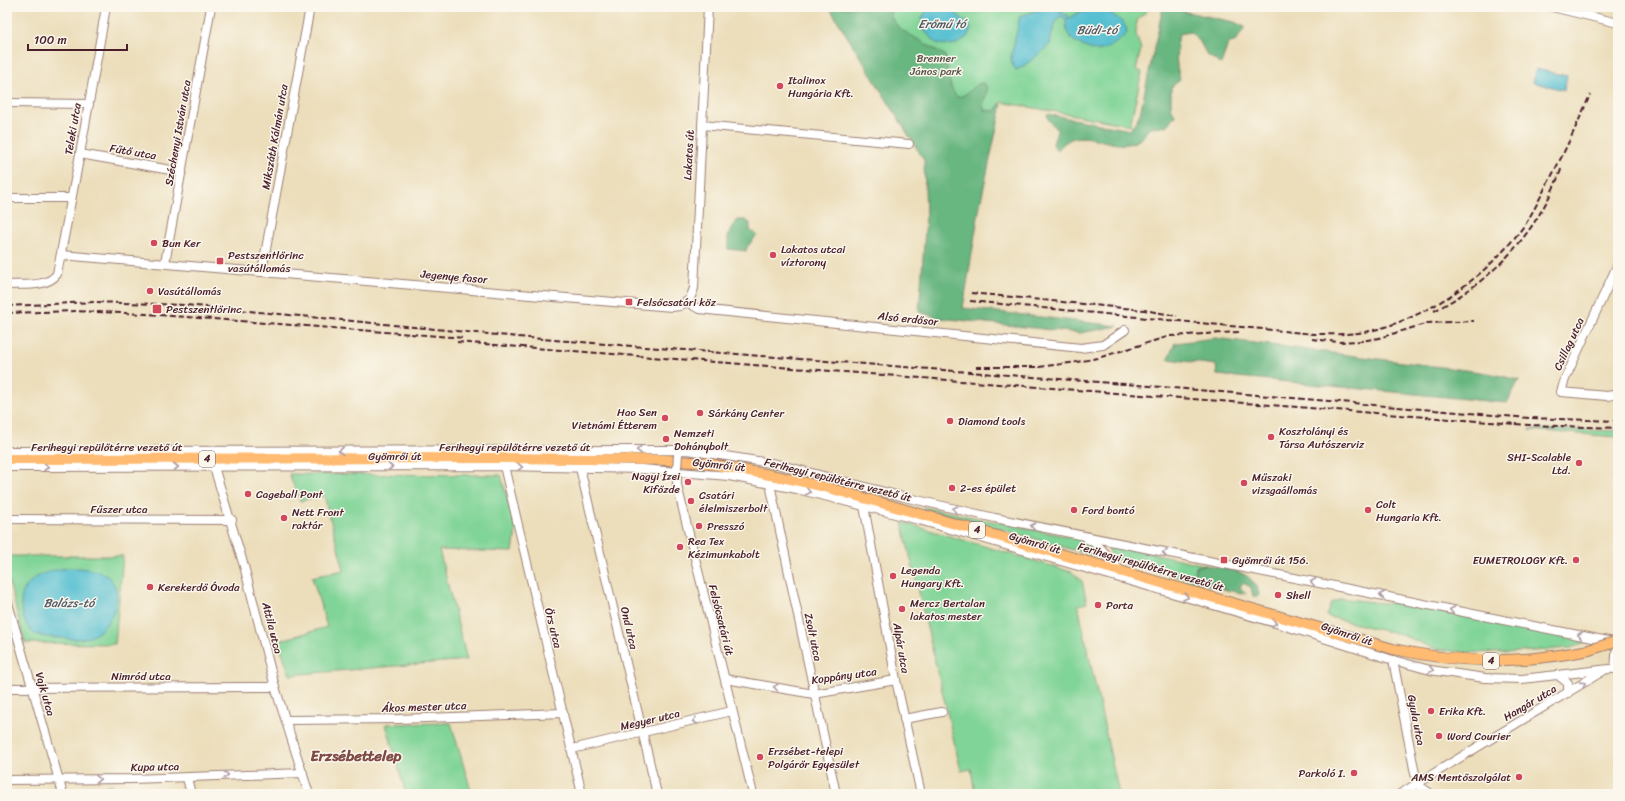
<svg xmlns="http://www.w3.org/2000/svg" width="1625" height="801" font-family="Sriracha,sans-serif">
<rect width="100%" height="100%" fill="#fbf7ec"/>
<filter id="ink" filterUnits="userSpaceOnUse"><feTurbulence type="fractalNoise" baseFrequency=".025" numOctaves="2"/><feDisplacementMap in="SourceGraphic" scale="8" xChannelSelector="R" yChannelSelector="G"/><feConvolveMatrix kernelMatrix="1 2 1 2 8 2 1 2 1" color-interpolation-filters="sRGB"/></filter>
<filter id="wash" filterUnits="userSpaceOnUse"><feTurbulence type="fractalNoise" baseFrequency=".012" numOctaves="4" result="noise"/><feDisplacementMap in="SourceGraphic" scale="16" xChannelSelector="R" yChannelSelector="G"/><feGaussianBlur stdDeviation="0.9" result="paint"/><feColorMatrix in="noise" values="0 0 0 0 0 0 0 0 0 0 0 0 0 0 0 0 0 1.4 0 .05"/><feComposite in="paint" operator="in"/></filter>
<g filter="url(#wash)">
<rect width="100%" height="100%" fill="#ecdebb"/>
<g fill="#80d497" stroke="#657a61">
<polygon points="834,7 1151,7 1138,19 1136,26 1136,35 1141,49 1136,70 1142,72 1130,125 1001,102 986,170 967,166"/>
<polygon points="1529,429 1618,431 1618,437 1529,430"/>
<polygon points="289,474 501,475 516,530 513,552 439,550 467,660 290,675 278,641 327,627 312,577 344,570 324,496 300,501"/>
<polygon points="923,507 1075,538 1084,541 1105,559 997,528 923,509"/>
<polygon points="902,522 1072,572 1082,581 1087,603 1078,605 1119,794 975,794 971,769 961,771"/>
<polygon points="1105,543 1206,565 1197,566 1195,580 1216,582 1227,590 1121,562 1113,557"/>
<polygon points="7,556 123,556 115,644 25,643 7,575"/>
<path d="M1341,599C1359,599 1375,604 1393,603L1592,641L1570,648L1506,653L1460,652L1436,649L1404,636L1326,616L1331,603Z"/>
<polygon points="451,723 472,794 406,794 386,724"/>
<polygon points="112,784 115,794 82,794"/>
</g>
<g fill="#68b680" stroke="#596a56">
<path d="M829,7H889L892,19L900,29L945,55C948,68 948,88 957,97C968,97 973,82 984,83C992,93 981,98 984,110L995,111L999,105L1002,104L980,205L963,308L1118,326L1080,333L940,318L919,312L926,217L924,160Z"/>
<path d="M1163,7L1234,22L1245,27L1236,41L1228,44L1221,64L1207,55L1200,42L1190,32L1179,34C1176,54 1175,60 1180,80L1171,87V107L1175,116L1166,126L1150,127C1146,132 1142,139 1137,141C1115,153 1085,127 1066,142C1062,144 1060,148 1057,151L1053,144L1057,130L1048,119L1047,114L1130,130L1140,114Z"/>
<path d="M738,220H745L750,223V230L757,235L747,247L746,251L728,249C727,236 728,229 738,220Z"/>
<polygon points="1215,338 1488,373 1519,380 1507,403 1217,375 1216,365 1168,359 1175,343"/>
<path d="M1206,565C1229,570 1251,568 1259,594L1257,597L1253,596L1251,587L1243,583L1240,587L1246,594L1227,590L1217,582L1195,581L1194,572L1197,566Z"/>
</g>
<g fill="#56c0d1" stroke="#50707e">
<path d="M929,7H950C957,15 965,20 971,28C967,45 949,48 934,42L925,31L922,18Z"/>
<path d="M1048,7L1059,10L1062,8L1061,13L1068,15V19L1077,13L1101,8C1111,14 1127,21 1127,33C1120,40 1111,48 1101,50C1091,52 1073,43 1068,34C1066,29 1066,24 1066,19L1060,16L1054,24L1050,44C1046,49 1021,69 1016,70L1012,64L1011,58L1020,16Z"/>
<polygon points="1536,69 1567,76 1564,90 1532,82"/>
<path d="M72,568C84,568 96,569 107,576C128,591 111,628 92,636C83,640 71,639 61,638C53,638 42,637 35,634C29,631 25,623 23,616C13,582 43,569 72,568Z"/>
</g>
</g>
<g filter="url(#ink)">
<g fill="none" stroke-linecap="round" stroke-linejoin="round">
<defs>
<g id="minor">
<polyline points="1552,7 1618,23"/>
<polyline points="7,103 89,104"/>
<polyline points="702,125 909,144"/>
<polyline points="80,154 182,172"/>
<polyline points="7,198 71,198"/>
<polyline points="61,255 672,307 680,306 690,299 694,288 708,7"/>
<polyline points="165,263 211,7"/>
<polyline points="1618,264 1565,379 1561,392 1607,396 1618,394"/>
<polyline points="262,271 310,7"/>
<path d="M7,285C22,284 47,288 57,274L80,154L106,7"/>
<polyline points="687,302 699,309 1081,348 1103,345 1125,330"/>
<polyline points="7,451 687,450 777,464 904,497 995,518 1613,642"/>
<polyline points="504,466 582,794"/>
<polyline points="7,467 504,466 641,469 729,476 797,489 919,520 1279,624 1393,660 1430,670 1485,678 1522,679 1618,668"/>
<polyline points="214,467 244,566 275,687 309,794"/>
<polyline points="580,468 657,794"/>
<polyline points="677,469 677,485 753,794"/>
<polyline points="770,484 836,794"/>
<polyline points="864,506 896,680 921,794"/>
<polyline points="7,519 232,520"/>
<path d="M1087,539C1102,544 1108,560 1120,570"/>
<polyline points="7,600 63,794"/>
<polyline points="1393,660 1417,784"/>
<polyline points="1615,669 1617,643"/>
<polyline points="1559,676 1568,683 1568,693"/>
<polyline points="725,679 814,694 896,680"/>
<polyline points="7,688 275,687"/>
<polyline points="904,719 942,712"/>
<polyline points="286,720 398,719 563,713"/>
<polyline points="572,749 732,711"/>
<polyline points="187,778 191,794"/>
<polyline points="7,780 132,779 303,773"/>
<polyline points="1417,784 1431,794"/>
<polyline points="1400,794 1603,671"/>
</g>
<path id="major" d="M7,459L505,458L666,460L705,463L781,477L829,488L1393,649C1463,664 1519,664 1589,650"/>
</defs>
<use href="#minor" stroke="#9b7e73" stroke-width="10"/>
<use href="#major" stroke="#9b7e73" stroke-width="12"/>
<use href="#minor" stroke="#fff" stroke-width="8"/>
<use href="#major" stroke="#ffbb71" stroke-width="10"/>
<g stroke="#4a1f2b" stroke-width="2" stroke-dasharray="6 3" stroke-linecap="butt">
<polyline points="971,293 1144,310 1177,316"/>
<path d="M970,301L1314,334C1331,334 1348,335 1365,332C1429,319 1489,275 1526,223C1533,212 1539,200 1545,188C1562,158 1576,127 1590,95"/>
<polyline points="7,306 94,302 186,305 529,338 1150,386 1529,418 1618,421"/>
<path d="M1434,311C1494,280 1539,231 1562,167"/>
<polyline points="7,313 76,311 146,314 465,338"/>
<polyline points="1312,339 1338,342 1361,341 1379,338 1428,323 1474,321"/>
<polyline points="457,342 1529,425 1618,428"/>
<polyline points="976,367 1039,367 1077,362 1098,358 1170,336 1239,332"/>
</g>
<defs>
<polyline id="minor-bridge" points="677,468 678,455"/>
<polyline id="major-bridge" points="1589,650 1618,641"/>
</defs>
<use href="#minor-bridge" stroke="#9b7e73" stroke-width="10" stroke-linecap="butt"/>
<use href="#major-bridge" stroke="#9b7e73" stroke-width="12" stroke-linecap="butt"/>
<use href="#minor-bridge" stroke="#fff" stroke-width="8"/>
<use href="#major-bridge" stroke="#ffbb71" stroke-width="10"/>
</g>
<defs><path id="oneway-chevron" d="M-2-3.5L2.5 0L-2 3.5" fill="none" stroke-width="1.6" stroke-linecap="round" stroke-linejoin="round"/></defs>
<g stroke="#ae9aa0">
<use href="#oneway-chevron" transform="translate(639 450) rotate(179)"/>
<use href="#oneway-chevron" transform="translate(341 451) rotate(-180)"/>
<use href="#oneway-chevron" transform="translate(46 467)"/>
<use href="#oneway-chevron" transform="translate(176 467)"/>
<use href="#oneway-chevron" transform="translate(390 467)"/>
<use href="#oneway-chevron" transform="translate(520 467) rotate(1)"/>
<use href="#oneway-chevron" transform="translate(808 492) rotate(14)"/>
<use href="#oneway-chevron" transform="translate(955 509) rotate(-166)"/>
<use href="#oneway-chevron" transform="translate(1033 526) rotate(-168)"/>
<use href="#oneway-chevron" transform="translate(1165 553) rotate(-168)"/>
<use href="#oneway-chevron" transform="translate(1313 582) rotate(-169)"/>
<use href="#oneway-chevron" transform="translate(1382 595) rotate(-169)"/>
<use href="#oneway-chevron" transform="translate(1186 597) rotate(16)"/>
<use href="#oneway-chevron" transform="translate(1452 610) rotate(-169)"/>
<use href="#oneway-chevron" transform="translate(1274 623) rotate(16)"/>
<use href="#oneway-chevron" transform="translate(1580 635) rotate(-169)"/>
<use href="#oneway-chevron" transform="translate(1431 670) rotate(13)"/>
<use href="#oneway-chevron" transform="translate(1583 684) rotate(-32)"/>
<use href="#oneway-chevron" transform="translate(776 687) rotate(-171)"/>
<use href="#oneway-chevron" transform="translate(695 721) rotate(166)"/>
<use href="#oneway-chevron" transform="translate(226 775) rotate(-1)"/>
<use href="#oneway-chevron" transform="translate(98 779) rotate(-1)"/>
</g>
</g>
<g fill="#d1495b" stroke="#fbf7ec" stroke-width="1.5">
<circle cx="780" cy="86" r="4"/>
<circle cx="154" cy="243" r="4"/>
<circle cx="773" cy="255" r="4"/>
<rect x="216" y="257" width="8" height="8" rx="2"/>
<circle cx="150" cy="291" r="4"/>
<rect x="625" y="298" width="8" height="8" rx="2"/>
<rect x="152" y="304" width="10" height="10" rx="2"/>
<circle cx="700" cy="413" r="4"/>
<circle cx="665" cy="418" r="4"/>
<circle cx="950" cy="421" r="4"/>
<circle cx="1271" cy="437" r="4"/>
<circle cx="666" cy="439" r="4"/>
<circle cx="1579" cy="463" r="4"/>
<circle cx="688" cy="482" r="4"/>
<circle cx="1244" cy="483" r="4"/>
<circle cx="952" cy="488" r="4"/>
<circle cx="248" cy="494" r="4"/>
<circle cx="691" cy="501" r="4"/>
<circle cx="1074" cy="510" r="4"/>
<circle cx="1368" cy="510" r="4"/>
<circle cx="284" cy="518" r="4"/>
<circle cx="699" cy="526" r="4"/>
<circle cx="680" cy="547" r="4"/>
<rect x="1220" y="556" width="8" height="8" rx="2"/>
<circle cx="1576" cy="560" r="4"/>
<circle cx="893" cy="576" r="4"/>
<circle cx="150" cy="587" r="4"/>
<circle cx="1278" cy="595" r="4"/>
<circle cx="1098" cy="605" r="4"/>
<circle cx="902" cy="609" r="4"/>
<circle cx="1431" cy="711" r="4"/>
<circle cx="1439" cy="736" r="4"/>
<circle cx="760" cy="757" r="4"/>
<circle cx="1354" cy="773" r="4"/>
<circle cx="1519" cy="777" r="4"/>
</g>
<g text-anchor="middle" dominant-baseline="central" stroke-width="3" stroke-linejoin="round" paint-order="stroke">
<g fill="#fbf7ec" stroke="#7f6065" stroke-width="1">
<rect x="199" y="451" width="16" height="16" rx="3"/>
<rect x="969" y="522" width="16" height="16" rx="3"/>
<rect x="1483" y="653" width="16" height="16" rx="3"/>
</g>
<g font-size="10" font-weight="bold" fill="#4a1f2b">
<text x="207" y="459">4</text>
<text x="977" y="530">4</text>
<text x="1491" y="661">4</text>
</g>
<g font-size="11" fill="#5a554b" stroke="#fbf7ec">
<text x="936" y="58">Brenner<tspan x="936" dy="13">János park</tspan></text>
</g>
<g font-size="11" fill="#4a1f2b" stroke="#fbf7ec" text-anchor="start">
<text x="788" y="80">Italinox<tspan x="788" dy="13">Hungária Kft.</tspan></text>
<text x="162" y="243">Bun Ker</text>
<text x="781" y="249">Lakatos utcai<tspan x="781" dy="13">víztorony</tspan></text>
<text x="228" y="255">Pestszentlőrinc<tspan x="228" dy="13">vasútállomás</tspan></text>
<text x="158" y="291">Vasútállomás</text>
<text x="637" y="302">Felsőcsatári köz</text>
<text x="166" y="309">Pestszentlőrinc</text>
<text x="657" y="412" text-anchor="end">Hao Sen<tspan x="657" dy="13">Vietnámi Étterem</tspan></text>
<text x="708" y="413">Sárkány Center</text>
<text x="958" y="421">Diamond tools</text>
<text x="1279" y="431">Kosztolányi és<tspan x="1279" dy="13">Társa Autószerviz</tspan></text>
<text x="674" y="433">Nemzeti<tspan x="674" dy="13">Dohánybolt</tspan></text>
<text x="1571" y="457" text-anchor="end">SHI-Scalable<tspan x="1571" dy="13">Ltd.</tspan></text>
<text x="680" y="476" text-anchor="end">Nagyi Ízei<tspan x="680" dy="13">Kifőzde</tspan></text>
<text x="1252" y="477">Műszaki<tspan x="1252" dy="13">vizsgaállomás</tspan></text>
<text x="960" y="488">2-es épület</text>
<text x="256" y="494">Cageball Pont</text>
<text x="699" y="495">Csatári<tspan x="699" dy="13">élelmiszerbolt</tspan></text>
<text x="1376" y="504">Colt<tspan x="1376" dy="13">Hungaria Kft.</tspan></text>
<text x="1082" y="510">Ford bontó</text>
<text x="292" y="512">Nett Front<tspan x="292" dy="13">raktár</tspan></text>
<text x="707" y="526">Presszó</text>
<text x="688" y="541">Rea Tex<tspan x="688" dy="13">Kézimunkabolt</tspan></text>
<text x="1232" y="560">Gyömrői út 156.</text>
<text x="1568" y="560" text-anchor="end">EUMETROLOGY Kft.</text>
<text x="901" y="570">Legenda<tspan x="901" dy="13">Hungary Kft.</tspan></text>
<text x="158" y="587">Kerekerdő Óvoda</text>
<text x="1286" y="595">Shell</text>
<text x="910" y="603">Mercz Bertalan<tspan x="910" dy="13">lakatos mester</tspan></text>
<text x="1106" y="605">Porta</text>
<text x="1439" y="711">Erika Kft.</text>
<text x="1447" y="736">Word Courier</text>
<text x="768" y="751">Erzsébet-telepi<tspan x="768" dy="13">Polgárőr Egyesület</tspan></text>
<text x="1346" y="773" text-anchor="end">Parkoló I.</text>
<text x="1511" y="777" text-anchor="end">AMS Mentőszolgálat</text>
</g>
<g font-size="11" fill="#4a1f2b" stroke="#fbf7ec">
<text transform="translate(73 129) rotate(-80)">Teleki utca</text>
<text transform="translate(178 133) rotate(-80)">Széchenyi István utca</text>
<text transform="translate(275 137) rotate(-80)">Mikszáth Kálmán utca</text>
<text transform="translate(133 152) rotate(10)">Fűtő utca</text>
<text transform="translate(689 155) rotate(-87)">Lakatos út</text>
<text transform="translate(454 277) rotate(5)">Jegenye fasor</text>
<text transform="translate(908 319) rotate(6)">Alsó erdősor</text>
<text transform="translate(1569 344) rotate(-65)">Csillag utca</text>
<text x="107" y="447">Ferihegyi repülőtérre vezető út</text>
<text x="515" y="447">Ferihegyi repülőtérre vezető út</text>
<text x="395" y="456">Gyömrői út</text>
<text transform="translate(719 465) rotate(6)">Gyömrői út</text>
<text transform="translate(838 480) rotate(14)">Ferihegyi repülőtérre vezető út</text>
<text x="119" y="509">Fűszer utca</text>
<text transform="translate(1035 543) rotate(16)">Gyömrői út</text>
<text transform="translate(1151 567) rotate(16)">Ferihegyi repülőtérre vezető út</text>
<text transform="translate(721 620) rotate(76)">Felsőcsatári út</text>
<text transform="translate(272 628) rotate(76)">Attila utca</text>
<text transform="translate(553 628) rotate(76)">Örs utca</text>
<text transform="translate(629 628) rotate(77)">Ond utca</text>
<text transform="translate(1347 634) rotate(18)">Gyömrői út</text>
<text transform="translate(813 637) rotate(78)">Zsolt utca</text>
<text transform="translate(901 648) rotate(80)">Alpár utca</text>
<text x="141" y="676">Nimród utca</text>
<text transform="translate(844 676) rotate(-8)">Koppány utca</text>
<text transform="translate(45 694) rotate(74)">Vajk utca</text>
<text transform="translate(1530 703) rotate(-31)">Hangár utca</text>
<text transform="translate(424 707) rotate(-2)">Ákos mester utca</text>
<text transform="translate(650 720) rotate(-13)">Megyer utca</text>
<text transform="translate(1416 720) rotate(79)">Gyula utca</text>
<text transform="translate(155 767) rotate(-1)">Kupa utca</text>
</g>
<g font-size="12" font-style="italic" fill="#4e5765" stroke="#fbf7ec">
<text x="942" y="24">Erőmű tó</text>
<text x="1097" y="30">Büdi-tó</text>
<text x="69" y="603">Balázs-tó</text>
</g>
<g font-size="15" font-weight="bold" fill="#7f4a45" stroke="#fbf7ec">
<text x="356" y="756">Erzsébettelep</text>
</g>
</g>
<rect width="1625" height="801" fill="none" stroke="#fbf7ec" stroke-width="24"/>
<path d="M28 44v6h99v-6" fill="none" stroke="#4a1f2b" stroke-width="2"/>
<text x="34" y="44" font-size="12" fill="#4a1f2b" stroke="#fbf7ec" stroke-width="3" paint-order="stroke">100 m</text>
</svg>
